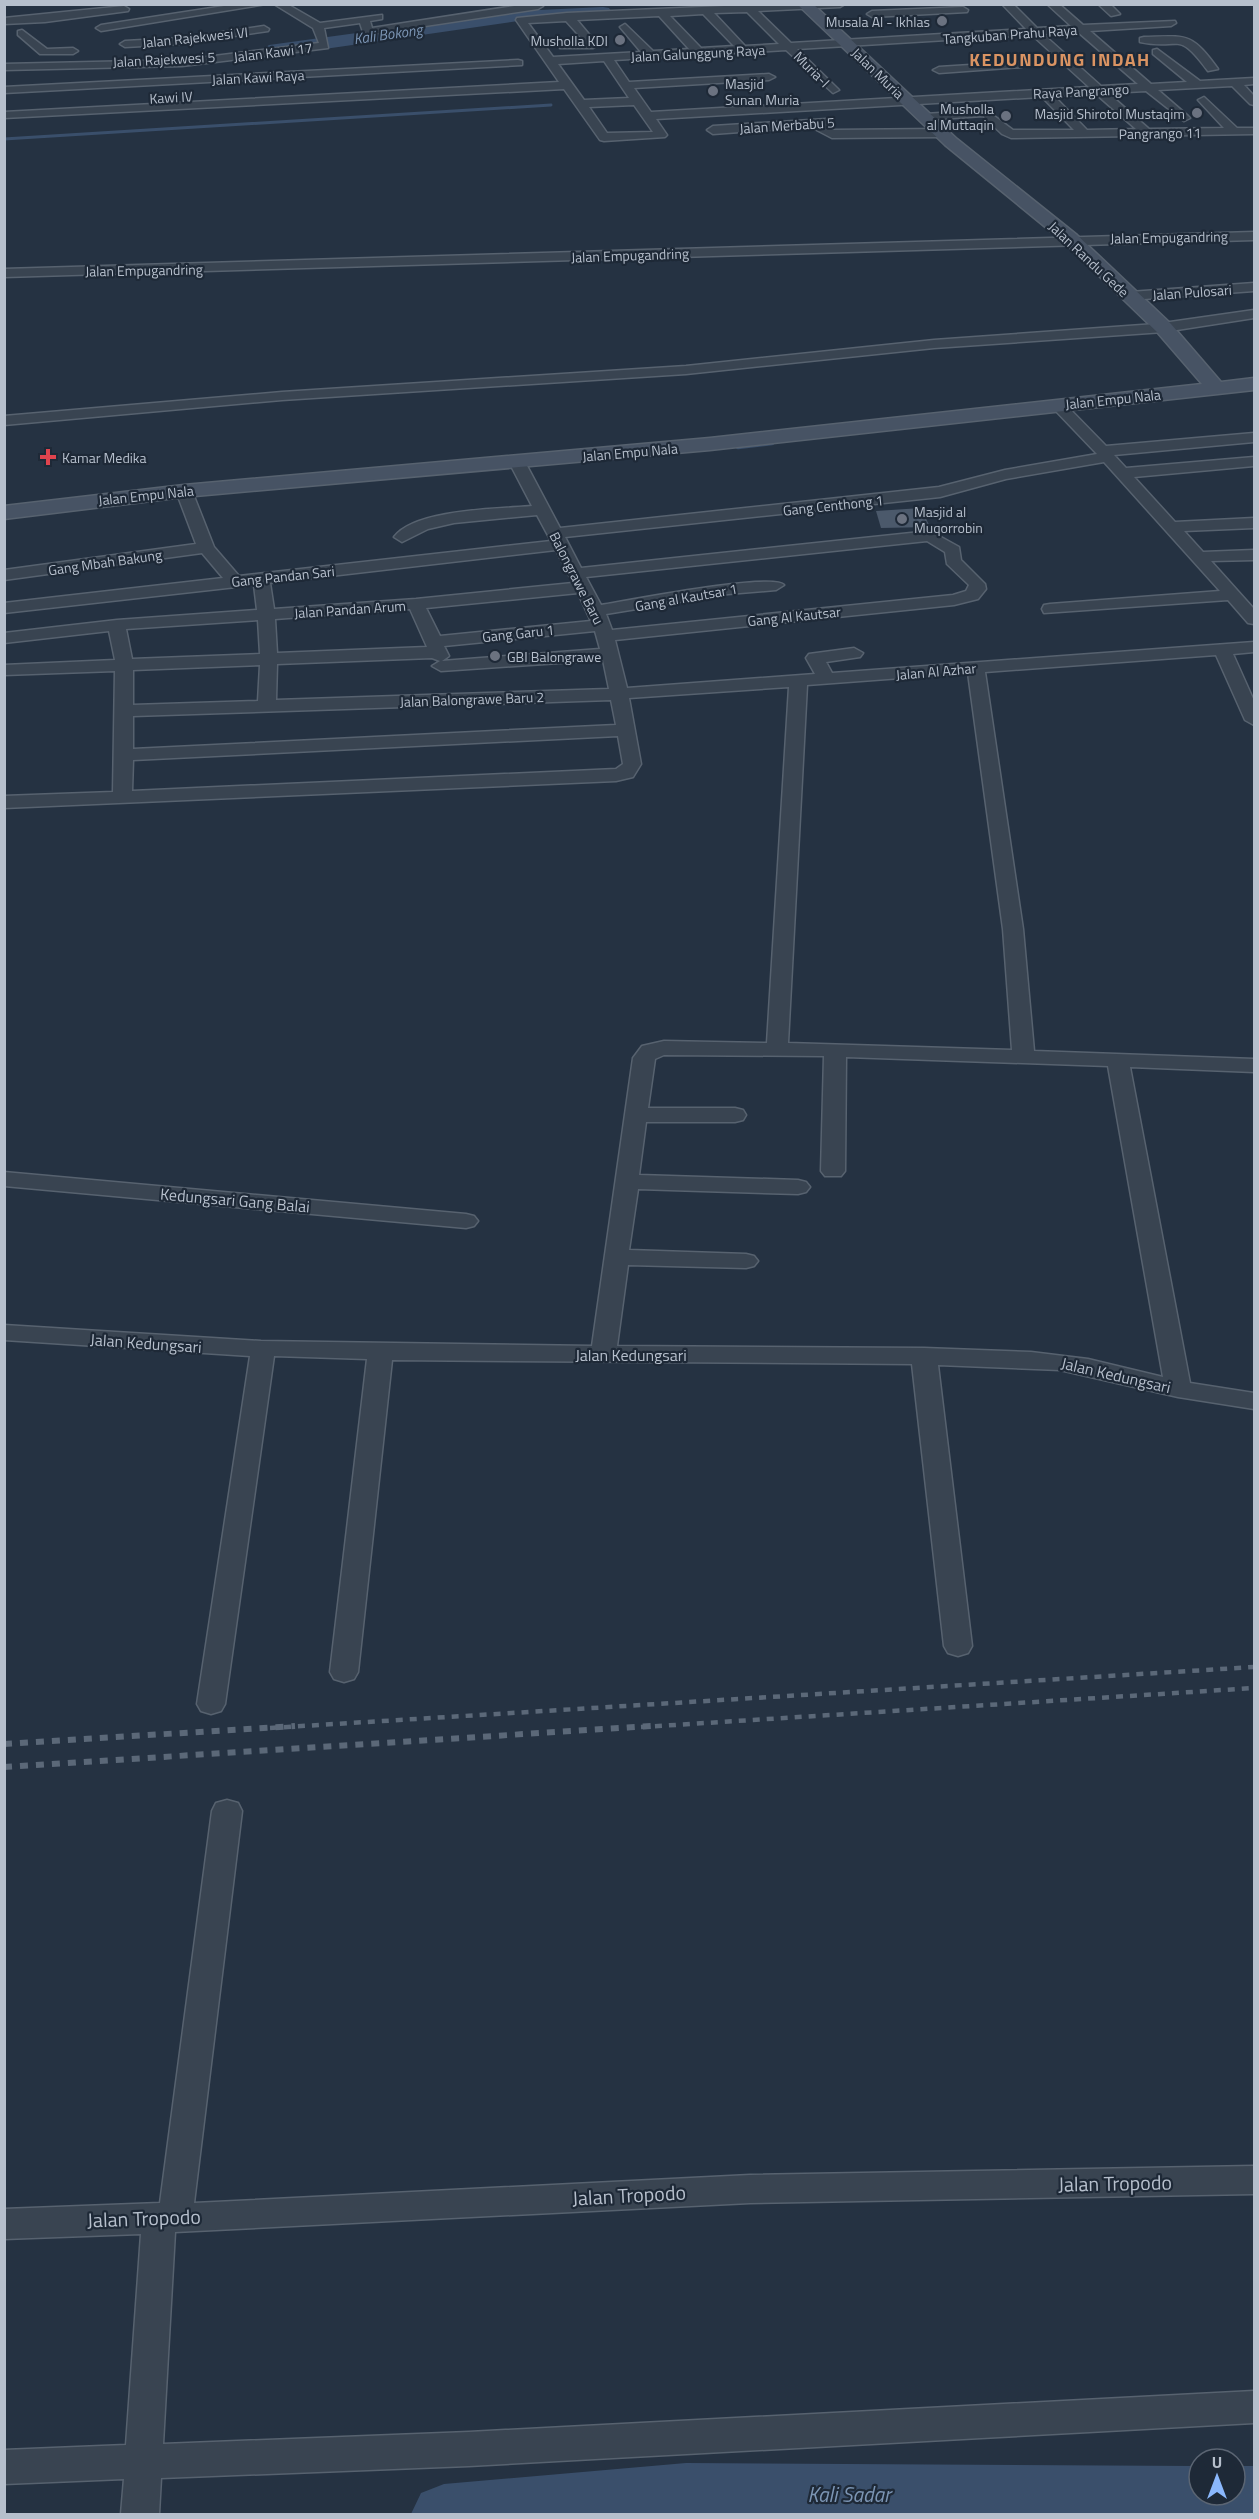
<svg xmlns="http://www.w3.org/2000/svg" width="1259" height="2519" font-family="'Titillium Web',sans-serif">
<rect width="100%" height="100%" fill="#253242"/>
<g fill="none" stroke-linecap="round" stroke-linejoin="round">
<polyline stroke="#3a4f6b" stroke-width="3" points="4,139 551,105"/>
<polyline stroke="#3a4f6b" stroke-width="4.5" points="738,447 772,443"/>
<g fill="#3a4f6b" fill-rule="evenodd">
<polygon points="603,7 609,8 612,12 609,16 518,21 269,57 260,51 269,45 518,11"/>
<polygon points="686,2463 1199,2466 1199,2495 1235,2495 1235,2466 1254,2466 1254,2514 411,2514 421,2493 444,2484"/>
</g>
</g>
<polygon fill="#4b596b" points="921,508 930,527 881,528 876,511"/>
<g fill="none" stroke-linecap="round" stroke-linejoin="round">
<defs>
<g id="street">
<polygon points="237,4 266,4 101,31 96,28 101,25"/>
<polygon points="274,4 287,4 320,23 382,15 382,19 370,21 372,28 527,4 543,6 538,9 372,34 363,32 360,23 324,28 328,48 182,66 4,70 4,64 182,60 319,43 313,28"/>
<path d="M768,4H845L840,7L758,11L791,43L1026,29L1002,4H1013L1037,28L1071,26L1047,4H1059L1083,25L1175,21L1176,23L1171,26L1090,31L1151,84L1187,82L1153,54V50L1157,49L1200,81L1254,78V84L1244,85L1254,96V105L1250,104L1232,86L1158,90L1188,116L1190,118L1184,121L1146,91L1108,93L1149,129L1224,128L1198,100L1204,97L1237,128H1254V134L1011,138L1002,134L983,116L925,120L919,117L925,114L986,110L1013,130H1074L1042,97L656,119L667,135L665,137L604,141L600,140L564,89L4,118V112L559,82L516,20L517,18L567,13ZM747,12L779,44L745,46L714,13ZM703,14L734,46L701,48L670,16ZM659,16L689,49L653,51L625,24L620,27L641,52L553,57L528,23L566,21L585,42L560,44V48H593L598,45L577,20ZM1078,32L1138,84L1101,86L1043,34ZM1032,35L1089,87L651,112L634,88L769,80L775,77L769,74L629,82L614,60L786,50L833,93L839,90L837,88L797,49ZM604,61L629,98L584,100L558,64ZM1096,94L1136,129L1087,130L1054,96ZM634,105L653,132L607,133L589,107Z"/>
<polygon points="1098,4 1110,4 1120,14 1111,16"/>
<polygon points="124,6 129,9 128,11 45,22 4,24 4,18"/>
<polygon points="963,7 968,10 967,12 872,17 867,14 872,11"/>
<polygon points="264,26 269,29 268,31 180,44 125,47 120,44 125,41 180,38"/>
<polygon points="22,30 47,49 73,48 78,51 73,54 40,54 18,35 18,31"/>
<path d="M1144,37C1187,36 1191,32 1218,69L1208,71C1176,28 1182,51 1140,42V38Z"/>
<polygon points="518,60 522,61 522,65 4,93 4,87"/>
<polygon points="1018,62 1022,63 1022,67 939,73 933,70 939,67"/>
<polygon points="827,119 833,122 826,126 834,130 941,129 947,133 941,137 832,138 811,127 713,134 707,130 713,126"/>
<polygon points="1254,232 1254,240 4,277 4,269"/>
<polygon points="1254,283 1254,291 1130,300 1123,296 1130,292"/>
<polygon points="1254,310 1254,318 1164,332 934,348 686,374 282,400 4,425 4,416 282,392 686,366 934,340 1156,324"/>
<path d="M1058,401L1063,402L1106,446L1254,433V442L1114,455L1126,468L1254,457V466L1134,477L1175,522L1254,518V528L1184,531L1203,552L1254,550V560L1211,561L1254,609V624L1248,623L1228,600L1044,613L1042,609L1044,605L1050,604L1220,591L1104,462L1006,479L940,497L565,537L581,568L930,531L959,547L961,560L985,584L986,589L978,599L954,605L615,640L627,688L815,674L806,658L809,654L854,648L863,653L860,657L826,662L832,673L1254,642V652L1233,654L1254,701V725L1245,720L1216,655L985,672L1023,929L1034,1051L1254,1059V1072L1130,1067L1190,1383L1254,1393V1409L1178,1397L1060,1370L938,1365L972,1646L968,1653L958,1656L948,1653L944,1646L912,1364L392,1360L358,1672L354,1679L344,1682L334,1679L330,1672L367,1359L274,1356L225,1704L221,1711L211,1714L201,1711L197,1704L250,1356L4,1340V1325L261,1341L592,1346L633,1058L642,1046L664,1041L767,1043L789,687L629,698L641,764L633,777L616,781L4,808V796L113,792L115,671L4,675V665L115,660L109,631L4,643V633L117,620L257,610L254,585L4,613V603L223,578L202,553L4,580V570L196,544L176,491L184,486L192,491L214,547L239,576L551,541L537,515L454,523L428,529L402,542L394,537C415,509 499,509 532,506L509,462L517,457L525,462L560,528L939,487L1005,470L1097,454L1053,408L1051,405L1053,402ZM927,541L945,552L947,564L969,585L966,591L953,595L612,630L606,614L728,594L776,590L784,585C774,572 626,601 601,605L586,577ZM556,550L573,583L416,599L274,609L270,583ZM578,593L591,621L440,636L426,608ZM410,609L427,647L277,653L275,619ZM258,620L260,654L132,659L126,629ZM595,631L600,649L442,661L449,656L444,646ZM432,658L440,661L432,666L441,671L603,660L609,689L276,700L277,664ZM260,665L258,701L133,705V670ZM968,673L1003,929L1012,1050L788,1043L807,685ZM611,700L616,725L133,749V716ZM618,736L623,764L616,769L132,791L133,760ZM664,1055L824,1056L821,1171L825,1176H841L845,1171L846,1057L1108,1066L1163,1377L1088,1359L1031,1352L924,1348L617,1346L628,1265L746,1268L754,1266L758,1261L754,1256L746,1254L629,1250L638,1189L798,1194L806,1192L810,1187L806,1182L798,1180L639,1175L646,1122H735L743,1120L746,1115L743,1110L735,1108H648L655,1059Z"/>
<polygon points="4,1172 466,1214 474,1216 478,1221 474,1226 466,1228 4,1186"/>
<polygon points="227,1800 238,1803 242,1811 194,2203 750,2175 1254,2166 1254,2194 750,2203 175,2232 163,2444 469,2432 1254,2391 1254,2423 469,2466 161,2478 159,2514 121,2514 124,2479 4,2484 4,2450 126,2445 141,2234 4,2239 4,2209 160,2203 212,1811 216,1803"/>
</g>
<polygon id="secondary" points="797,4 813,4 957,139 1077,235 1171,324 1221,382 1254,378 1254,390 710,450 184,497 4,519 4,506 184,485 710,438 1202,384 1157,332 1065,243 945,145"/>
</defs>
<use href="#street" stroke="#57626f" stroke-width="3"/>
<use href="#secondary" stroke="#57626f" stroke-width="3"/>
<use href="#street" fill="#394451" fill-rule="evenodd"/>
<use href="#secondary" fill="#475364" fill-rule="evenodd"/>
<g stroke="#5b6878" stroke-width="4.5" stroke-dasharray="7 7" stroke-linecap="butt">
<polyline points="270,1728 1254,1667"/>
<polyline points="627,1728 1254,1688"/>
</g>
<g stroke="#5b6878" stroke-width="6" stroke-dasharray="8 8" stroke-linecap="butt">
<polyline points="4,1744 295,1726"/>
<polyline points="4,1767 651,1726"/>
</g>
</g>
<g fill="#6b7280" stroke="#1e2937" stroke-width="2">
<circle cx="942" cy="21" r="6"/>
<circle cx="620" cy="40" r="6"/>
<circle cx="713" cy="91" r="6"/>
<circle cx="1197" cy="113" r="6"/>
<circle cx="1006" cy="116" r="6"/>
<circle cx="902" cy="519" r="6"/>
<circle cx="495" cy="656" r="6"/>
</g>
<path fill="#e0444e" stroke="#1e2937" stroke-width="2" d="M45 448h6v6h6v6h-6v6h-6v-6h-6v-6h6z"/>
<g text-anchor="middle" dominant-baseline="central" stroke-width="4.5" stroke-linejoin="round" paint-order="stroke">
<g font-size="14" fill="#b6bfcc" stroke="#1e2937" text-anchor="end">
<text x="930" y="21">Musala Al - Ikhlas</text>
<text x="608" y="40">Musholla KDI</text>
<text x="725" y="83" text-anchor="start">Masjid<tspan x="725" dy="16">Sunan Muria</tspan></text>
<text x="994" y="108">Musholla<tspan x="994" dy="16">al Muttaqin</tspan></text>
<text x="1185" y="113">Masjid Shirotol Mustaqim</text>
<text x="62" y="457" text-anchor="start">Kamar Medika</text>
<text x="914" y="511" text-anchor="start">Masjid al<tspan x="914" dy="16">Muqorrobin</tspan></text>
<text x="507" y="656" text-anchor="start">GBI Balongrawe</text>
</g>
<g font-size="14" fill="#b6bfcc" stroke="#1e2937">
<text transform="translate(1010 34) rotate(-4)">Tangkuban Prahu Raya</text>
<text transform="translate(195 37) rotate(-6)">Jalan Rajekwesi VI</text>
<text transform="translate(273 52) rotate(-7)">Jalan Kawi 17</text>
<text transform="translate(698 53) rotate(-3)">Jalan Galunggung Raya</text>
<text transform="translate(164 59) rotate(-3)">Jalan Rajekwesi 5</text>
<text transform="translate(812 69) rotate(45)">Muria-I</text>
<text transform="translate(878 73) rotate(44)">Jalan Muria</text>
<text transform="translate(258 77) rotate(-3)">Jalan Kawi Raya</text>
<text transform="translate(1081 91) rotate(-3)">Raya Pangrango</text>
<text transform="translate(171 97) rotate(-3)">Kawi IV</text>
<text transform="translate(787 125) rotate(-4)">Jalan Merbabu 5</text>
<text transform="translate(1160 133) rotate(-1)">Pangrango 11</text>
<text transform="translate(1169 237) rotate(-1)">Jalan Empugandring</text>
<text transform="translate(630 255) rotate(-2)">Jalan Empugandring</text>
<text transform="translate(1089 259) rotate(43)">Jalan Randu Gede</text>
<text transform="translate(144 270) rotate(-1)">Jalan Empugandring</text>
<text transform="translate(1192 292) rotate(-4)">Jalan Pulosari</text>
<text transform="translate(1113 399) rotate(-6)">Jalan Empu Nala</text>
<text transform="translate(630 452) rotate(-5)">Jalan Empu Nala</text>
<text transform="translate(146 495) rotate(-6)">Jalan Empu Nala</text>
<text transform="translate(833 505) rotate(-6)">Gang Centhong 1</text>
<text transform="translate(105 562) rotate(-8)">Gang Mbah Bakung</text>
<text transform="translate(283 576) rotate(-6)">Gang Pandan Sari</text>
<text transform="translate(577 578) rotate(63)">Balongrawe Baru</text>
<text transform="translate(686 597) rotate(-10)">Gang al Kautsar 1</text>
<text transform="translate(350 609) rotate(-4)">Jalan Pandan Arum</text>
<text transform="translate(794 616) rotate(-6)">Gang Al Kautsar</text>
<text transform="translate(518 633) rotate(-6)">Gang Garu 1</text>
<text transform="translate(936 671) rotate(-5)">Jalan Al Azhar</text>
<text transform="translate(472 699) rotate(-2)">Jalan Balongrawe Baru 2</text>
</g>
<g font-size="15" font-style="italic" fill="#7c95b4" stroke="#1e2937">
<text transform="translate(388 34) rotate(-8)">Kali Bokong</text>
</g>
<g font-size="16" fill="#b6bfcc" stroke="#1e2937">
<text transform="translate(235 1200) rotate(5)">Kedungsari Gang Balai</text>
<text transform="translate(146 1343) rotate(4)">Jalan Kedungsari</text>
<text x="631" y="1355">Jalan Kedungsari</text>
<text transform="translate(1116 1375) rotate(13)">Jalan Kedungsari</text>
</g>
<g font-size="18" font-weight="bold" letter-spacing="1.5" fill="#da9463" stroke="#1e2937">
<text x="1060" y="59">KEDUNDUNG INDAH</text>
</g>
<g font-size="20" fill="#b6bfcc" stroke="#1e2937">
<text transform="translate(1115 2183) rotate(-1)">Jalan Tropodo</text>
<text transform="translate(629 2195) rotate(-3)">Jalan Tropodo</text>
<text transform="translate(144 2218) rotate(-2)">Jalan Tropodo</text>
</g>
<g font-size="21" font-style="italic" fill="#7c95b4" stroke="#1e2937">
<text x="849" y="2494">Kali Sadar</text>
</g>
</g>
<rect width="1259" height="2519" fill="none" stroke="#b6bfcc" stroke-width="12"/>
<g transform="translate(1217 2477)"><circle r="28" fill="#1e2937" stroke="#5b6573" stroke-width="1.5"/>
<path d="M0-4.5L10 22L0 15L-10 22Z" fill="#8bb8fc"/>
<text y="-9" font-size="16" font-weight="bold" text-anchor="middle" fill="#b6bfcc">U</text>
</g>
</svg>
